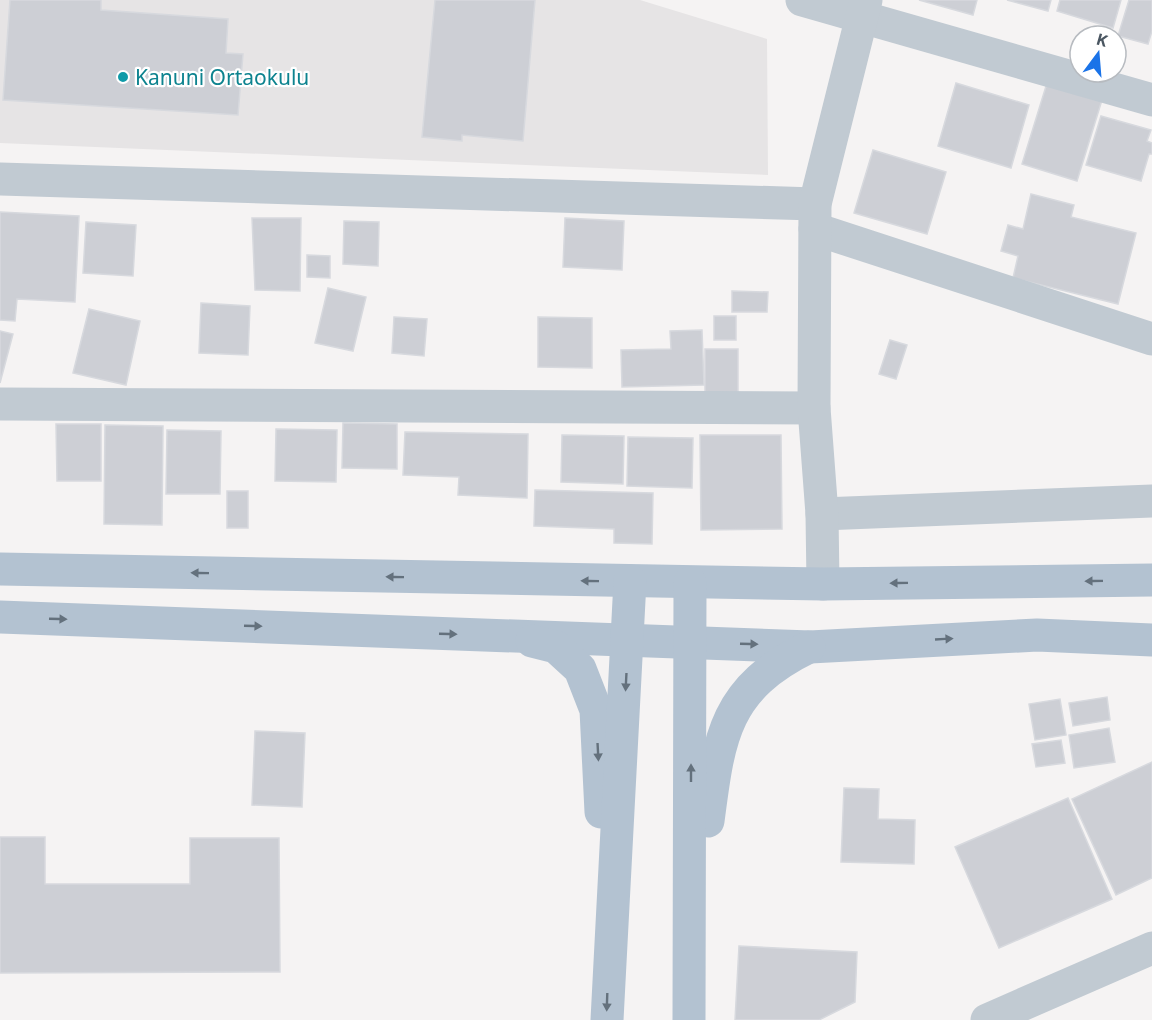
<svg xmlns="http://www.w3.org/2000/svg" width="1152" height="1020" font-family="'Noto Sans',sans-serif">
<rect width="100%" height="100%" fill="#f5f3f3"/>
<polygon fill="#e6e4e5" points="0,0 640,0 767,39 768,175 0,143"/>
<g fill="#cdcfd5" stroke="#d7d9de" stroke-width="1.5">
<polygon points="10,0 101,0 101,10 228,19 226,53 243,54 238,115 3,100"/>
<polygon points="435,0 535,0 523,141 462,135 462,141 422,137"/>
<polygon points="919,0 977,0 973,15"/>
<polygon points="1007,0 1051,0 1048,11"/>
<polygon points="1060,0 1121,0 1113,28 1057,11"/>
<polygon points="1129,0 1152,0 1152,31 1148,44 1118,36"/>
<polygon points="956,83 1029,105 1011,168 938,146"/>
<polygon points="1047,83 1102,100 1077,181 1022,164"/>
<polygon points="1101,116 1151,130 1147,141 1152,143 1152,154 1149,154 1141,181 1086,165"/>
<polygon points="873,150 946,172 927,234 854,213"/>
<polygon points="1031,194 1074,205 1071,217 1136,233 1118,304 1013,278 1018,256 1001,251 1008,225 1023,229"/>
<polygon points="0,212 79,216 75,302 17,299 15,321 0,320"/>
<polygon points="252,218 301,218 300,291 255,290"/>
<polygon points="565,218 624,221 622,270 563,267"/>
<polygon points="344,221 379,222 378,266 343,264"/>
<polygon points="86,222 136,225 133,276 83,273"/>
<polygon points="307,255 330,256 330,278 307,277"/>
<polygon points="328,288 366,297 353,351 315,343"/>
<polygon points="732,291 768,292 767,312 732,312"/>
<polygon points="201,303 250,306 248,355 199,353"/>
<polygon points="89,309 140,321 126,385 73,373"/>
<rect x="714" y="316" width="22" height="24"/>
<polygon points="394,317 427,319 424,356 392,353"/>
<polygon points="538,317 592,318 592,368 538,367"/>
<polygon points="702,330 704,385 622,387 621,350 671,349 670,331"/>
<polygon points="0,331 13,334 0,383"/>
<polygon points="890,340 907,345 896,379 879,374"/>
<rect x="705" y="349" width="33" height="48"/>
<polygon points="343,423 397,424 397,469 342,468"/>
<polygon points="56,424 101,424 101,481 57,481"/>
<polygon points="105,425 163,426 162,525 104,524"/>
<polygon points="276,429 337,430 336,482 275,481"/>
<polygon points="167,430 221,431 220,494 166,494"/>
<polygon points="405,432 528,434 527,498 458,495 459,477 403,475"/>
<polygon points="562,435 624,436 623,484 561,482"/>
<polygon points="700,435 781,435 782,529 701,530"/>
<polygon points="628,437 693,438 692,488 627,486"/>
<polygon points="535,490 653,493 652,544 614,543 614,529 534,526"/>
<rect x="227" y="491" width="21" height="37"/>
<polygon points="1107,697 1110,720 1073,726 1069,703"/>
<polygon points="1060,699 1066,735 1035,740 1029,704"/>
<polygon points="1109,728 1115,762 1074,768 1069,735"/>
<polygon points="255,731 305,733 302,807 252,805"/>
<polygon points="1061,740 1065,763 1036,767 1032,744"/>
<polygon points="1152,762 1152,878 1116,895 1072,799"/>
<polygon points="844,788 879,789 878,819 915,820 914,864 841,862"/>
<polygon points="1068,798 1112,899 999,948 955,847"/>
<polygon points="0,837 45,837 45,884 190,884 190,838 279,838 280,972 0,973"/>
<polygon points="739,946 857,952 855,1002 819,1020 735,1020"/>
</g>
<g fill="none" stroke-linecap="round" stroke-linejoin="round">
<g stroke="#c1cad2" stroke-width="33">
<polyline points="802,0 1152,100"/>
<polyline points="0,179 815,204"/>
<polyline points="815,229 1152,339"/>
<polyline points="0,404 814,408"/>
<polyline points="822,514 1152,501"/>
<polyline points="823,584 822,514 814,408 815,204 866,0"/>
<polyline points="987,1020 1152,948"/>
</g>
<g stroke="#b3c2d1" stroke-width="33">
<polyline points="0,569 823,584 1152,580"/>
<polyline points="0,617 810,647 1037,635 1152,640"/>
<polyline points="532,641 556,647 580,669 596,710 601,812"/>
<path d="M708,821C719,735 725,688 809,647"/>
<polyline points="607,1020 630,581"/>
<polyline points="689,1020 690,583"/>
</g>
</g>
<defs><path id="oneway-solid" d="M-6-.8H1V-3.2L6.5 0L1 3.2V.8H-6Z" transform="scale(1.5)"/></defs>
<g fill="#64717d">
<use href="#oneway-solid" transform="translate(200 573) rotate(-179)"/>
<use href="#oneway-solid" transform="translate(395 577) rotate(-179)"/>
<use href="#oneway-solid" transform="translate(590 581) rotate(-179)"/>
<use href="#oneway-solid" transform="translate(1094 581) rotate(179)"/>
<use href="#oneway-solid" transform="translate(899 583) rotate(179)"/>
<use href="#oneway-solid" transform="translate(58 619) rotate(2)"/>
<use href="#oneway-solid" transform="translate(253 626) rotate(2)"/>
<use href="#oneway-solid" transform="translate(448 634) rotate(2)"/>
<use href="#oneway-solid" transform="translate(944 639) rotate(-3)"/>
<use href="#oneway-solid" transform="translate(749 644) rotate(2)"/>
<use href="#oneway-solid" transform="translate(626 682) rotate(93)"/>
<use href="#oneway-solid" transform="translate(598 752) rotate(87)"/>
<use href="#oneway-solid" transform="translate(691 773) rotate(-90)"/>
<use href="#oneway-solid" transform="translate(607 1002) rotate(92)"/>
</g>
<circle fill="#0f9aa8" stroke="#fff" stroke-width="2" cx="123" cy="77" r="6"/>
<g text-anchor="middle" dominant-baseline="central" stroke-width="4.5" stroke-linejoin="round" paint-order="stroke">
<g font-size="21" fill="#0d838f" stroke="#fff" text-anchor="start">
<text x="135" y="77">Kanuni Ortaokulu</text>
</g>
</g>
<g transform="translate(1098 54) rotate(16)"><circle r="28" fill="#ffffff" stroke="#b7bbc0" stroke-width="1.5"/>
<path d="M0-4.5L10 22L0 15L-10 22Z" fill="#1a73e8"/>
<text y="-9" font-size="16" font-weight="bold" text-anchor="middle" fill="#4a5661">K</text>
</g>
</svg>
